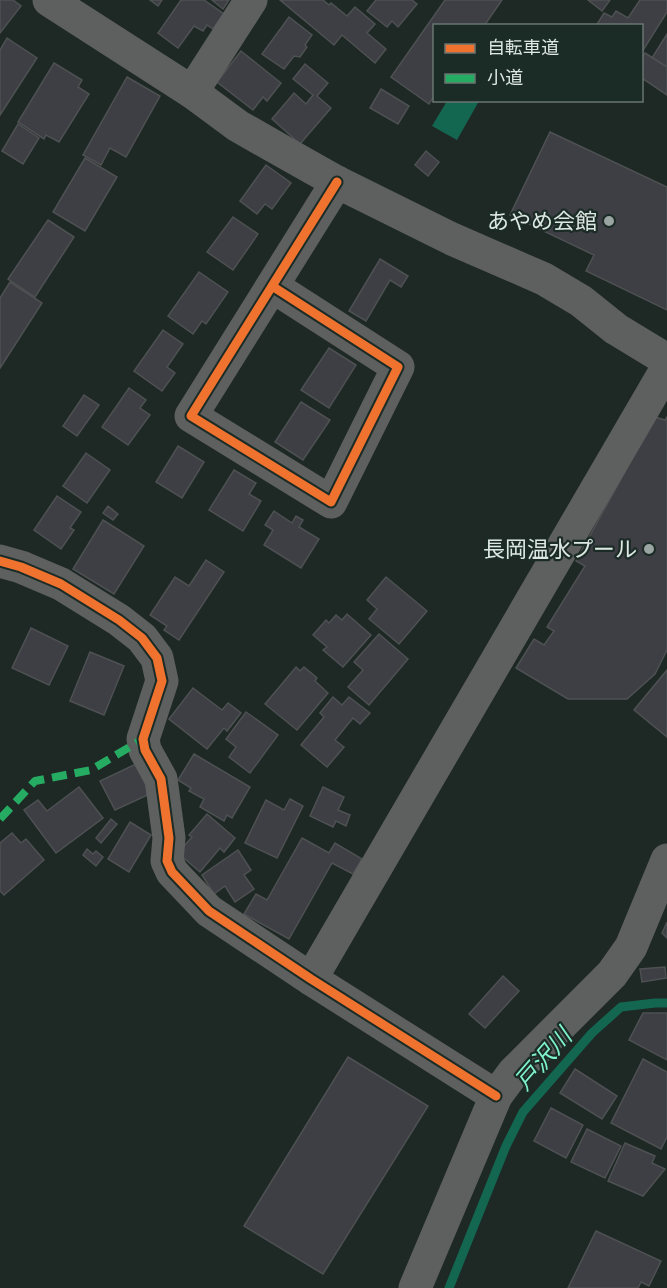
<svg xmlns="http://www.w3.org/2000/svg" width="667" height="1288" font-family="'Space Grotesk','Noto Sans JP',sans-serif">
<rect width="100%" height="100%" fill="#1e2824"/>
<polygon fill="#136751" points="447,101 479,101 457,140 432,126"/>
<g fill="none" stroke-linecap="round" stroke-linejoin="round">
<polyline stroke="#136751" stroke-width="9" points="449,1288 506,1146 523,1112 592,1033 621,1007 655,1003 667,1003"/>
</g>
<g fill="#3e3e45" stroke="#4e5152" stroke-width="1.5">
<polygon points="0,0 13,0 21,6 0,33"/>
<polygon points="150,0 162,0 158,6"/>
<polygon points="181,0 204,0 224,14 213,29 207,25 203,31 194,26 178,48 158,33"/>
<polygon points="212,0 229,0 223,9"/>
<polygon points="280,0 323,0 329,5 331,3 347,16 355,7 375,24 367,33 386,49 375,63 342,35 334,45"/>
<polygon points="376,0 412,0 417,4 398,27 392,21 387,27 367,11"/>
<polygon points="445,0 502,0 484,26 434,26 434,96 429,104 391,77"/>
<polygon points="588,0 610,0 602,11"/>
<polygon points="640,0 667,0 667,12 642,52 642,26 596,26 604,13 612,17 616,11 628,18"/>
<polygon points="289,17 312,35 305,45 307,47 300,57 294,56 284,69 262,54"/>
<polygon points="667,34 667,67 652,58"/>
<polygon points="7,38 37,58 0,115 0,50"/>
<polygon points="241,51 281,83 267,101 263,97 253,110 217,82"/>
<polygon points="645,53 667,67 667,95 642,78 642,59"/>
<polygon points="54,63 82,80 78,87 89,94 59,142 46,135 44,139 18,122"/>
<polygon points="305,64 328,83 317,96 331,108 300,144 272,119 294,93 306,104 313,95 293,79"/>
<polygon points="127,77 160,96 126,157 110,148 101,165 83,155"/>
<polygon points="381,89 409,106 398,124 370,108"/>
<polygon points="18,124 39,138 23,164 2,151"/>
<polygon points="550,132 667,187 667,310 586,271 594,255 510,215"/>
<polygon points="426,151 439,162 428,176 415,165"/>
<polygon points="85,158 117,177 85,231 53,212"/>
<polygon points="266,165 291,183 272,209 265,204 257,214 240,201"/>
<polygon points="233,217 258,234 233,270 207,252"/>
<polygon points="48,220 74,237 35,297 8,279"/>
<polygon points="380,259 408,276 401,287 390,280 366,321 349,311"/>
<polygon points="199,272 228,292 206,324 202,321 193,334 168,316"/>
<polygon points="10,282 42,303 0,368 0,298"/>
<polygon points="163,330 183,344 167,367 175,373 162,391 134,371"/>
<polygon points="329,348 356,365 329,408 301,390"/>
<polygon points="129,388 146,400 140,408 150,415 128,445 102,427"/>
<polygon points="84,395 99,405 77,436 63,426"/>
<polygon points="301,402 330,420 303,460 275,442"/>
<polygon points="655,417 665,420 667,417 667,650 655,674 627,699 568,699 516,668 534,639 544,645 554,631 547,627 585,566 576,561"/>
<polygon points="178,446 204,462 182,498 156,482"/>
<polygon points="86,453 110,470 87,503 63,486"/>
<polygon points="234,470 256,483 249,494 261,501 243,531 209,510"/>
<polygon points="57,496 81,512 70,528 74,530 61,549 34,530"/>
<polygon points="108,506 118,514 113,520 103,513"/>
<polygon points="274,511 292,523 296,516 303,520 299,527 319,539 301,568 264,545 273,530 265,525"/>
<polygon points="103,520 144,546 114,594 73,569"/>
<polygon points="206,560 224,572 179,640 164,630 167,626 150,615 175,577 189,586"/>
<polygon points="386,577 427,611 399,644 369,619 377,609 367,600"/>
<polygon points="347,614 371,635 343,667 323,650 327,647 313,635 326,620 329,623 336,615 342,620"/>
<polygon points="31,628 68,646 49,685 12,668"/>
<polygon points="379,634 408,659 369,705 348,687 363,670 354,662"/>
<polygon points="90,652 124,666 104,715 70,701"/>
<polygon points="296,667 300,671 304,667 317,678 315,681 328,693 297,730 265,704"/>
<polygon points="667,670 667,737 634,710"/>
<polygon points="193,688 222,710 228,703 241,713 227,731 224,728 207,749 169,719"/>
<polygon points="333,697 342,705 349,697 370,713 360,724 353,718 335,740 344,747 327,767 301,745 324,717 320,713"/>
<polygon points="246,712 278,735 250,773 229,757 236,747 226,739"/>
<polygon points="194,754 250,787 232,818 227,815 224,821 200,807 204,799 189,791 191,788 178,780"/>
<polygon points="136,764 150,794 115,810 100,781"/>
<polygon points="79,787 103,818 56,853 24,810 38,800 47,811"/>
<polygon points="323,787 344,797 338,810 350,815 346,826 336,821 333,827 310,816"/>
<polygon points="290,799 303,806 277,858 245,843 266,800 284,810"/>
<polygon points="207,814 235,838 224,852 220,848 200,872 178,853 192,837 189,835"/>
<polygon points="111,819 117,824 101,843 96,838"/>
<polygon points="130,822 151,835 129,872 108,859"/>
<polygon points="12,833 21,843 26,839 44,860 4,895 0,891 0,843"/>
<polygon points="302,838 329,853 335,843 362,859 353,874 332,863 289,939 244,914 256,894 267,900"/>
<polygon points="87,849 93,854 96,851 103,857 96,866 83,855"/>
<polygon points="238,850 251,870 244,875 254,889 235,902 225,886 214,894 202,875"/>
<polygon points="667,922 667,938 662,933"/>
<polygon points="665,967 666,978 642,982 640,969"/>
<polygon points="503,976 519,991 485,1028 469,1014"/>
<polygon points="643,1013 667,1013 667,1060 629,1040"/>
<polygon points="348,1057 428,1106 323,1274 244,1226"/>
<polygon points="643,1059 667,1072 667,1137 661,1149 611,1123"/>
<polygon points="575,1069 617,1096 602,1119 560,1093"/>
<polygon points="551,1108 583,1125 566,1158 534,1141"/>
<polygon points="587,1129 621,1146 605,1178 571,1162"/>
<polygon points="625,1143 655,1156 652,1163 665,1169 643,1196 608,1181"/>
<polygon points="596,1231 661,1261 649,1286 641,1282 638,1288 568,1288"/>
</g>
<g fill="none" stroke-linecap="round" stroke-linejoin="round">
<g stroke="#5d605f" stroke-width="33">
<polyline points="49,0 192,92 238,126 282,151 337,182 452,239 544,279 581,301 616,329 667,360"/>
<polyline points="192,92 251,0"/>
<polyline points="272,286 398,367 331,502 191,416 337,182"/>
<polyline points="0,561 21,567 61,584 119,620 142,638 157,658 162,681 143,739 145,750 161,779 169,838 167,861 172,872 209,911 311,979 496,1096"/>
<polyline points="311,979 667,368"/>
<polyline points="415,1288 496,1096 513,1073 612,974 631,947 667,860"/>
</g>
<polyline stroke="#26ab63" stroke-width="8" stroke-dasharray="15 8" stroke-linecap="butt" points="0,819 35,781 91,770 143,739"/>
<defs>
<g id="cycleway">
<polyline points="272,286 398,367 331,502 191,416 337,182"/>
<polyline points="0,561 21,567 61,584 119,620 142,638 157,658 162,681 143,739 145,750 161,779 169,838 167,861 172,872 209,911 311,979 496,1096"/>
</g>
</defs>
<use href="#cycleway" stroke="#1b2b25" stroke-width="13"/>
<use href="#cycleway" stroke="#ef722f" stroke-width="9"/>
</g>
<g fill="#9aa4a0" stroke="#1b2b25" stroke-width="2">
<circle cx="609" cy="221" r="6"/>
<circle cx="649" cy="549" r="6"/>
</g>
<g text-anchor="middle" dominant-baseline="central" stroke-width="4.5" stroke-linejoin="round" paint-order="stroke">
<g font-size="22" fill="#dde7e3" stroke="#1b2b25" text-anchor="end">
<text x="597" y="221">あやめ会館</text>
<text x="637" y="549">長岡温水プール</text>
</g>
<g font-size="24" font-style="italic" fill="#7ff2cc" stroke="#1b2b25">
<text transform="translate(543 1059) rotate(-49)">戸沢川</text>
</g>
</g>
<rect x="433" y="24" width="210" height="78" fill="#1b2b25" stroke="#697671" stroke-width="1.5"/>
<rect x="445" y="44" width="30" height="9" fill="#ef722f" stroke="#697671" stroke-width="1.5"/>
<text x="487" y="54" font-size="18" fill="#dde7e3">自転車道</text>
<rect x="445" y="74" width="30" height="9" fill="#26ab63" stroke="#697671" stroke-width="1.5"/>
<text x="487" y="84" font-size="18" fill="#dde7e3">小道</text>
</svg>
